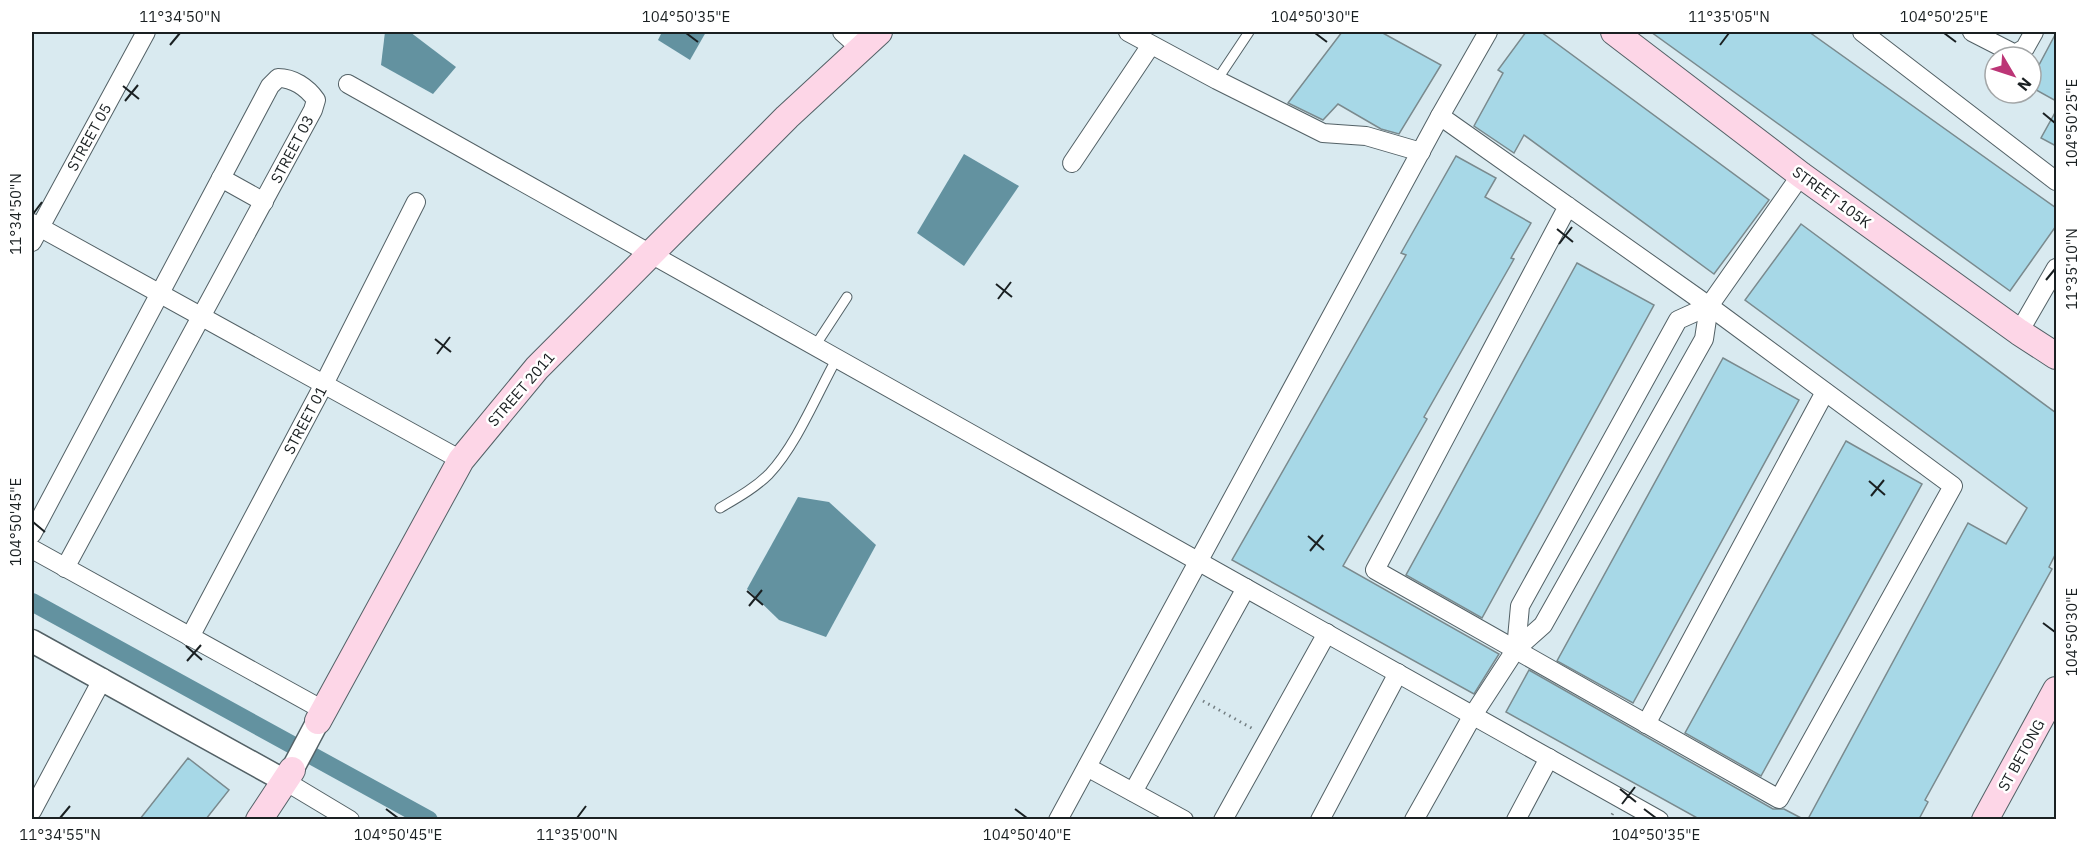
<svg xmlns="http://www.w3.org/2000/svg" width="2088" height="851" font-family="'IBM Plex Sans',sans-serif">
<rect width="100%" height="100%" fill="#d9eaf0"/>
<g fill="#6392a0">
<polygon points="385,32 410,32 456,67 433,94 381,65"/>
<polygon points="662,32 706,32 690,60 658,40"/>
<polygon points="964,154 1019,186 964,266 917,233"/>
<polygon points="798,497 829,502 876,545 826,637 779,620 747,589"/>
</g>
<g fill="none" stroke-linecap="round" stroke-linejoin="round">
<polyline stroke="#6392a0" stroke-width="18" points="32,602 429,820"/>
</g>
<g fill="#a7d8e7" stroke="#7a8a8e" stroke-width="1.5">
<polygon points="1342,32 1381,32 1441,65 1399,134 1381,129 1338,104 1323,120 1288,103"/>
<polygon points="1526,32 1541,32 1769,200 1714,274 1524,135 1514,153 1474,126 1503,73 1498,70"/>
<polygon points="1651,32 1809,32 2056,208 2056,226 2010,291"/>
<polygon points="2056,33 2056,101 2031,87 2031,80"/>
<polygon points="2056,111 2056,146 2041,138"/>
<polygon points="1456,156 1496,178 1485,197 1531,223 1511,258 1514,259 1424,417 1427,419 1343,566 1499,654 1474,694 1232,560 1406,255 1401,253"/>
<polygon points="1801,224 2056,413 2056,553 2049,567 2052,569 1925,800 1928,802 1919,819 1808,819 1968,523 2006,544 2027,508 1745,300"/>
<polygon points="1577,263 1654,305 1482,618 1406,575"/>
<polygon points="1723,358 1799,400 1633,703 1557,661"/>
<polygon points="1846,441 1922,484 1761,776 1685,733"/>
<polygon points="1529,670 1773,809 1784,809 1803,819 1699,819 1506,712"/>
<polygon points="188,758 229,790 206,819 140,819"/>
</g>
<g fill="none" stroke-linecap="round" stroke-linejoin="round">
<defs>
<g id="service">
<polyline points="1217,80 1249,32"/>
<polyline points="815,346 847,297"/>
<path d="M720,508C737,498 755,488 769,474C797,444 817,394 837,358"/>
</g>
<g id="minor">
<polyline points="842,32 860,48"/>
<polyline points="1128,32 1217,80 1323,133 1366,136 1421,152"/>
<polyline points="1488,32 1440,116 1709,306 1953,486 1779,799 1375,570 1568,206"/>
<polyline points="1862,32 2056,181"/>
<polyline points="1972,32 2015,54 2025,48 2034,32"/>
<polyline points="348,84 1659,820"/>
<polyline points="1072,163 1151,45"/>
<polyline points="221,178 264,202"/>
<polyline points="32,223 461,460"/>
<polyline points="32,242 146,32"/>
<polyline points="2019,332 2056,268"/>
<path d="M32,534L270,86L278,78C293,78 307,87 316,100L313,110L65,568"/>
<polyline points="32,549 323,710"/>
<polyline points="190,637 324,384 416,202"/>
<polyline points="1516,649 1520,606 1678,320 1709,306"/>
<polyline points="1646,724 1825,392"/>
<polyline points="1087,767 1184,820"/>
<polyline points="285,781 350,820"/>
<polyline points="1133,792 1246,588"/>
<polyline points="32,811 103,678"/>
<polyline points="1058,820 1440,116"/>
<polyline points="1223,820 1327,633"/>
<polyline points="1320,820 1398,673"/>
<polyline points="1414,820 1473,715 1516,649 1543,625 1704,339 1709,306 1801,175"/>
<polyline points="1516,820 1549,758"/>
</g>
<g id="tertiary">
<polyline points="32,641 285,781"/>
<polyline points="292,770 318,721"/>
</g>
<g id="secondary">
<polyline points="1614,32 1801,175 2019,332 2056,356"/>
<polyline points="318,721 461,460 537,368 787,117 879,32"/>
<polyline points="259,820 292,770"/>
<polyline points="1985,820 2056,690"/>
</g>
</defs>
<use href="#service" stroke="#536166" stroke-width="11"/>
<use href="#minor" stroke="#536166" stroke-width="20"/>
<use href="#tertiary" stroke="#536166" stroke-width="25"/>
<use href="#secondary" stroke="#536166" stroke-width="28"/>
<g stroke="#747f83" stroke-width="3" stroke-dasharray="1.5 4.5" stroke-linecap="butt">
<polyline points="1203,701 1255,730"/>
<polyline points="1609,820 1613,813"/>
</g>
<use href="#service" stroke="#fff" stroke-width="9"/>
<use href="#minor" stroke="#fff" stroke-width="18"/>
<use href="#tertiary" stroke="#fff" stroke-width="22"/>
<use href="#secondary" stroke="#fdd6e7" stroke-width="26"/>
</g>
<path fill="none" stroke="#1a2022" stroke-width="2" d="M686,33L698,42M1315,33L1327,42M1944,33L1956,42M170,45L180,33M1720,45L1729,33M123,86L139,99M125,101L138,85M2043,113L2055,123M33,214L42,202M1557,229L1573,242M1559,244L1572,227M2046,280L2055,269M996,284L1012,297M998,299L1011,282M435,339L451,352M437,354L450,337M1869,481L1885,495M1871,496L1884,480M33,522L45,532M1308,536L1324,550M1310,551L1323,535M747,591L763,605M749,606L762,590M2043,623L2055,632M186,646L202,660M187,661L201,645M1620,789L1636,802M1622,804L1635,787M386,809L398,818M1015,809L1027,818M1644,809L1656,818M60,818L70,806M577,818L586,806"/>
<g text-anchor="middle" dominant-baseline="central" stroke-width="5" stroke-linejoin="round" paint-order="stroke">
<g font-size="15" fill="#1a2022" stroke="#fff">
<text transform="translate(89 137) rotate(-61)">STREET 05</text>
<text transform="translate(292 149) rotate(-62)">STREET 03</text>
<text transform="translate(1832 197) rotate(36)">STREET 105K</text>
<text transform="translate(521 389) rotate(-49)">STREET 2011</text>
<text transform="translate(305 420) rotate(-62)">STREET 01</text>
<text transform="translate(2021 755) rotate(-61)">ST BETONG</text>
</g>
</g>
<rect width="2088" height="851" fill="none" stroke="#ffffff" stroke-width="66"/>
<g transform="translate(2013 75) rotate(129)"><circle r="28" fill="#ffffff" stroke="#a3a6a7" stroke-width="1.5"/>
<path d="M0-4.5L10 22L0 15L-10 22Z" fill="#bc3576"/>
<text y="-9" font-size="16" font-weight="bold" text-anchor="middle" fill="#1a2022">N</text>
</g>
<rect x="33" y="33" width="2022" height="785" fill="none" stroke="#1a2022" stroke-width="2"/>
<g font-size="15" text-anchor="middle" fill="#1a2022">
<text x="180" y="22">11°34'50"N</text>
<text x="686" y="22">104°50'35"E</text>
<text x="1315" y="22">104°50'30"E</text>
<text x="1729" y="22">11°35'05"N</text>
<text x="1944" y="22">104°50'25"E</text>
<text transform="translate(2072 123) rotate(-90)" y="5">104°50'25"E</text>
<text transform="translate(16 214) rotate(-90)" y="5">11°34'50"N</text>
<text transform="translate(2072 269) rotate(-90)" y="5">11°35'10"N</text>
<text transform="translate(16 522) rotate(-90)" y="5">104°50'45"E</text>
<text transform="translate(2072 632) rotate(-90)" y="5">104°50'30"E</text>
<text x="60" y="840">11°34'55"N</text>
<text x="398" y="840">104°50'45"E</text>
<text x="577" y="840">11°35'00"N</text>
<text x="1027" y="840">104°50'40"E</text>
<text x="1656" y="840">104°50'35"E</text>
</g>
</svg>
